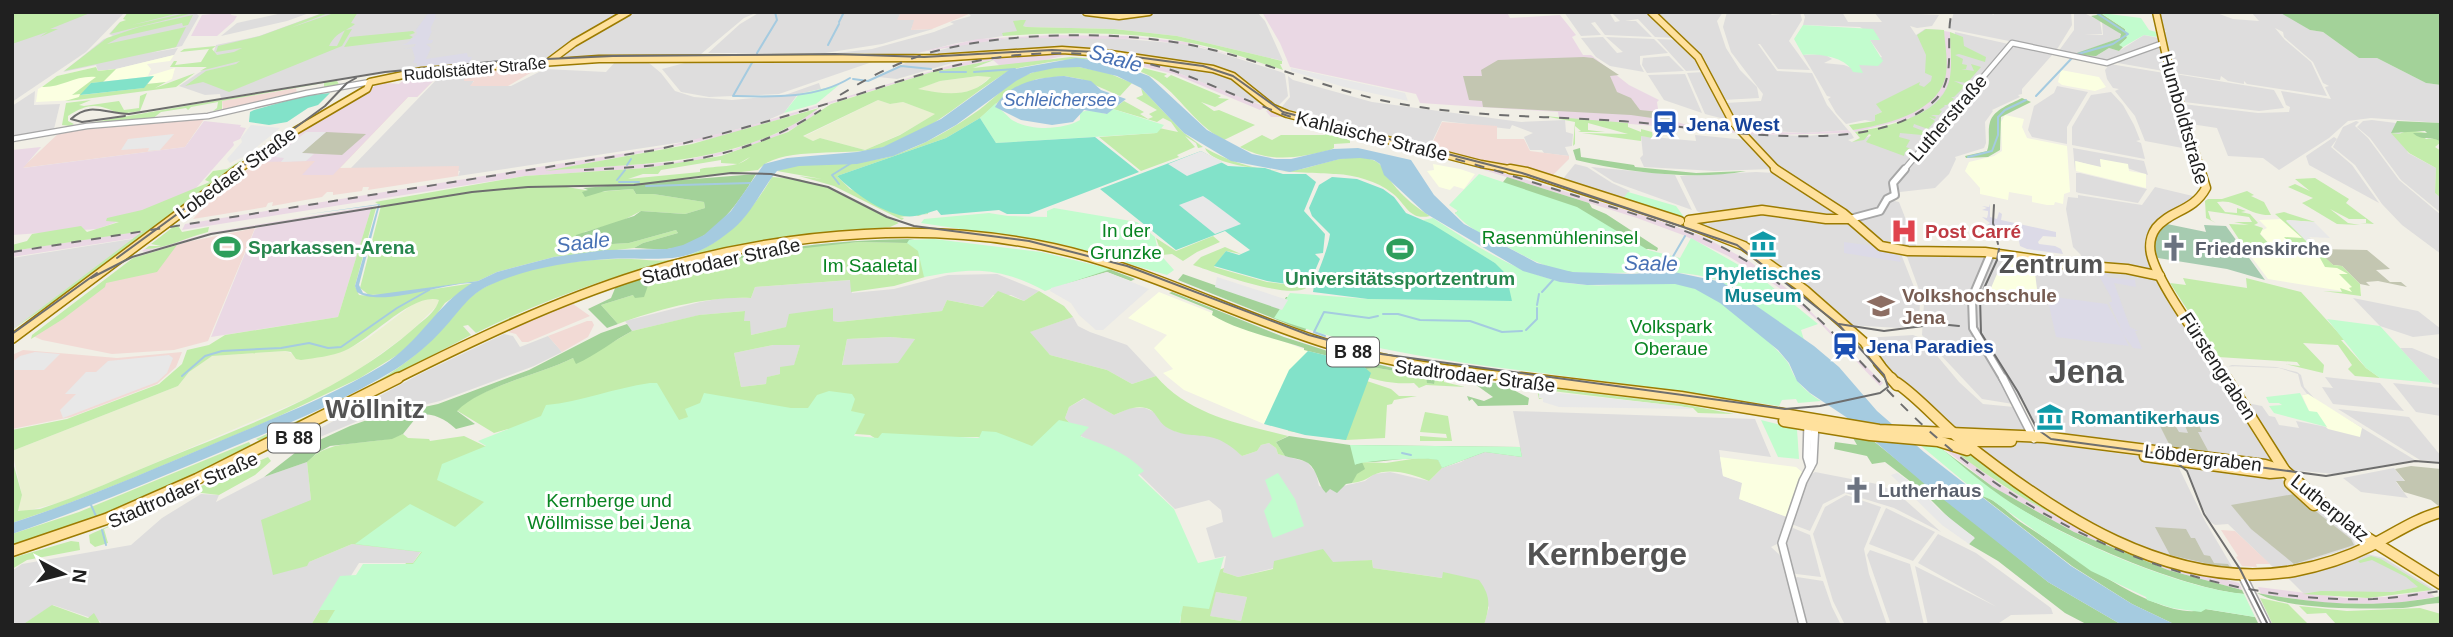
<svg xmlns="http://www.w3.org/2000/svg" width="2453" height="637" font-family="Helvetica,sans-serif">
<rect width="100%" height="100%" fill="#f1efe6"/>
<g fill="#dedddd" fill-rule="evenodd">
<polygon points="61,12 125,12 86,52 12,102 12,26"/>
<polygon points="165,12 201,12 196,13 199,16 182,46 150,53 178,48 174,55 116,69 98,71 96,65 63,72 104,39 113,36 109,34 119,23"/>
<polygon points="287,12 312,12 287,21 221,36 237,23"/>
<polygon points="325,12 624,12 549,58 374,73 221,98 220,94 205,95 179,86 209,66 216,45 259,36"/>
<polygon points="630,12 758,12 744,18 701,54 557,57"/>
<polygon points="760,12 901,12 898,19 915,20 911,30 933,29 882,44 825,53 708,53 740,24"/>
<polygon points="967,12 1080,12 1123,16 1154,12 1257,12 1265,21 1283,61 1177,36 1114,29 1027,27 1023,26 1021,20 1018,31 1003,34 1003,36 957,43 910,55 837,53 872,49 934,32 954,24 950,22 971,16"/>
<polygon points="1564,12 1609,12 1615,22 1620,21 1611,12 1649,12 1676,38 1655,37 1638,19 1625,21 1636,21 1652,37 1605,35 1595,22 1591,23 1601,35 1581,36"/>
<polygon points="1652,12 1723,12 1717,21 1726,48 1740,70 1757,87 1759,98 1723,100 1699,55"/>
<polygon points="1727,12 1768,12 1772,15 1800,12 1802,20 1789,41 1810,70 1778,69 1760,44 1758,44 1777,71 1812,73 1827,105 1848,130 1805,133 1741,129 1725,103 1761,101 1763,94 1731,52 1723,27"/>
<polygon points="1803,12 1842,12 1848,22 1882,22 1874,12 1939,15 1932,26 1917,28 1910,26 1916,35 1925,29 1942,30 1945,68 1941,85 1908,89 1877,104 1882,112 1875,115 1875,122 1865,120 1846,124 1836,113 1828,99 1831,97 1827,96 1803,55 1824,54 1832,59 1824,63 1844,65 1862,72 1858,65 1882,57 1870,40 1879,40 1860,27 1803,25 1805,17"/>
<polygon points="1954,12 1991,12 1993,15 1996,12 2071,12 2072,25 2056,51 2015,42 2013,40 2009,41 1949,29"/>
<polygon points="2098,12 2086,14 2100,21 2102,34 2084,34 2103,35 2102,21 2116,29 2121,35 2120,38 2070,56 2058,52 2074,30 2074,13"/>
<polygon points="2159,12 2214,12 2233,19 2259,21 2251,12 2279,12 2289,16 2310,30 2323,32 2359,58 2377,58 2426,83 2441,85 2441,123 2371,118 2348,121 2329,138 2279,170 2263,158 2228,156 2217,128 2191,124 2183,104 2258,113 2289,112 2290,107 2286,105 2281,91 2331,99 2325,87 2329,86 2323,83 2313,62 2284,37 2283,32 2275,28 2285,40 2311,62 2327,96 2247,84 2244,81 2244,84 2228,81 2221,76 2220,80 2174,73 2162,33 2167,31 2162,30"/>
<polygon points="1955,32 2053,54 2022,89 2022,94 2018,95 2020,97 1992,110 1993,111 1985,122 1986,143 1984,148 1955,157 1956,159 1949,174 1935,188 1900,192 1891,184 1891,193 1878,211 1849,214 1775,164 1748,134 1804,136 1851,133 1854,138 1848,140 1852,142 1904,125 1953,63"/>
<polygon points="2144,35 2159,38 2159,42 2104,62 2083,57 2098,55 2109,48 2119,51"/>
<polygon points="1603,37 1617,53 1623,52 1606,37 1654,39 1668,53 1640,56 1640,64 1644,72 1610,66 1596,57 1581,38"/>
<polygon points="1008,38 1114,38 1184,44 1214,51 1281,72 1285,74 1288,96 1279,105 1273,106 1229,73 1121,55 915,57 959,45"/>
<polygon points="1657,39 1680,40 1705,70 1686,71"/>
<polygon points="2158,48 2162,50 2169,72 2112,62"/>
<polygon points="1669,56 1684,71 1647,73 1642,65 1643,58"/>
<polygon points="969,58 897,79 878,77 913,59"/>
<polygon points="696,60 875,61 779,94 709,97 681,92 662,69"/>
<polygon points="616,61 649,63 661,73 675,91 694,97 732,100 785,95 819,83 821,89 798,94 784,113 761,123 696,140 458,176 460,171 351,168 439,77 466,77 474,80 471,86 511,86 545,69 606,72"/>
<polygon points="1161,64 1205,68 1232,78 1269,106 1244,99 1160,66"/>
<polygon points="2110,64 2170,74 2193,150 2145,141 2135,116 2115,91 2119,89 2113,88 2107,79 2105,70"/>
<polygon points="1704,72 1729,119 1728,120 1705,114 1687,73"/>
<polygon points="1685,74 1702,113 1664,100 1648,75"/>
<polygon points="2175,74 2274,90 2284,108 2259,111 2184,102"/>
<polygon points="1288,76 1293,80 1372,102 1521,122 1565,120 1566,132 1573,134 1572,146 1565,147 1569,156 1544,153 1542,150 1530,150 1524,137 1533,133 1512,125 1510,129 1442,121 1429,148 1280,109 1290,97"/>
<polygon points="2057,86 2088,92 2067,127 2067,144 2032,137 2028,130 2034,106 2054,93"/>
<polygon points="35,91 34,105 60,104 54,129 12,137 12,106"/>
<polygon points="2111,92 2123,105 2134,125 2140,140 2136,141 2141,143 2145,159 2072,145 2072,127 2091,95"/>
<polygon points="2372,120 2396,123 2408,153 2436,168 2435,193 2441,198 2441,213 2401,180 2370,138 2357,127 2363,121"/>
<polygon points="2356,121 2359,122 2355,126 2368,138 2399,180 2441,215 2441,254 2402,225 2382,204 2355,165 2333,147 2343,127"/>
<polygon points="1695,135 1747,140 1772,169 1715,171 1644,167 1640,158 1643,155 1641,136 1696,141"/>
<polygon points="2334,137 2337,139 2331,147 2352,165 2379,203 2309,165 2306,156"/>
<polygon points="2073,148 2144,161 2148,175 2100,159 2101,168 2076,161 2075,171"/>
<polygon points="1575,164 1587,167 1612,183 1630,191 1622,200 1562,180"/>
<polygon points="1591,167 1675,175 1692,210 1614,182"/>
<polygon points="1756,172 1775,173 1789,178 1840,215 1781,210 1702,214 1697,211 1680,176"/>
<polygon points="2076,173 2080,173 2147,189 2138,203 2079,193 2076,192"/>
<polygon points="2155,187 2197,197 2150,233 2154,271 2082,264 2081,255 2073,247 2066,209 2068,197 2078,198 2078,195 2142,205"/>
<polygon points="1890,200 1899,202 1917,248 1885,246 1857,221 1879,215"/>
<polygon points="1765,213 1847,222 1874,242 1897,251 1901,254 1920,302 1919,323 1899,328 1848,325 1746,245 1701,226 1724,219"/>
<polygon points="138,238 85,276 12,330 12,258"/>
<polygon points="1906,254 1983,254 1992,260 1996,256 2032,261 2038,266 2039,263 2125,269 2158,279 2273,458 2273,462 2045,435 2036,427 2023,399 2013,398 2013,404 1982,399 1922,335 1924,303"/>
<polygon points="997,274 1039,291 1024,301 1011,295 993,295 984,307 947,300 942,311 838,322 833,321 832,308 787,327 751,335 744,322 744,311 700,315 632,331 625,321 700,302 723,298 751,298 755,287 851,280 852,293 894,289 948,275"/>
<polygon points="2353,298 2418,311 2441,329 2441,334 2413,337 2380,326"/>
<polygon points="1073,317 1078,326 1090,332 1127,345 1156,376 1132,384 1107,370 1050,355 1029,332"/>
<polygon points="504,334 513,336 520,347 548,336 562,352 534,366 440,401 358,421 313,440 304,437 420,374"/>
<polygon points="1913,335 1923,339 1959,382 1983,404 2014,407 2026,432 1960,433 1906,385 1906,383 1896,380 1864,338"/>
<polygon points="890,337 915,339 899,363 842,366 847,339"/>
<polygon points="773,345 800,345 794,366 780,374 768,377 766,384 741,387 734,353"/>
<polygon points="2400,348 2412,348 2441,360 2441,385 2433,384"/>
<path d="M2232,365L2276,367L2297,372L2301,375L2304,387L2316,400L2415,460L2334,474L2292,470L2287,467L2223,368ZM2229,366L2279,368L2298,374L2301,386L2307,394L2302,395L2327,427L2296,421L2299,428L2279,425L2275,417L2269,416L2262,406L2247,403L2226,372L2225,368Z"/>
<polygon points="2325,377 2380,383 2404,411 2333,404 2322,387 2333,388"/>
<polygon points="2393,383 2441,388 2441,416 2416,412"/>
<polygon points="1085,398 1114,415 1130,408 1145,408 1154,412 1167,427 1177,432 1212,435 1230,444 1242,456 1257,451 1261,445 1269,443 1276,448 1278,454 1307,462 1316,473 1319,486 1330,489 1365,481 1374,474 1390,472 1429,481 1442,468 1461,462 1475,454 1485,452 1522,457 1513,411 1755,419 1771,457 1719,450 1723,476 1743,483 1740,499 1787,517 1777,544 1771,547 1783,558 1801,625 1484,625 1489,607 1443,573 1443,578 1373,568 1372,560 1274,568 1238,577 1223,572 1226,556 1215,558 1206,528 1223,522 1221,510 1209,500 1175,509 1123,458 1081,436 1065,418 1069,407"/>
<polygon points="2338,409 2409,417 2441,456 2441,462 2420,460"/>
<polygon points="1985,442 2042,443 2168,460 2177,464 2205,521 2234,570 2200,567 2126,543 2030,490 1975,444"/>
<polygon points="307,462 311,500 309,562 352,544 421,551 413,563 359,563 347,582 337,582 311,625 101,625 100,621 53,605 22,625 12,625 12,571 22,564 131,545 162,518 201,494 219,495 216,502 264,477"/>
<polygon points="2187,467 2278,476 2352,537 2356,546 2277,571 2228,524 2215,525 2209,521 2193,487"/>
<polygon points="2394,468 2405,482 2396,482 2408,498 2361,492 2343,478"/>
<polygon points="1815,472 1877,484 1896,492 1941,532 1894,508 1845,493 1823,504 1810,531 1794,525 1791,522 1808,477"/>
<polygon points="1846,495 1881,507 1864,549 1869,574 1887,625 1845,625 1833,601 1813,534 1825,507"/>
<polygon points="1886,508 1935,532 1913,561 1869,544"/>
<polygon points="1793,528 1810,535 1821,577 1796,574 1791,571 1784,543 1788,529"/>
<polygon points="1938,534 1976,553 2051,608 2053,614 2011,615 1996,625 1928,625 1915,566 1997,607 1918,563"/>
<polygon points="1870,550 1910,564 1924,625 1891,625 1867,555"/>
<polygon points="2367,554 2384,558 2435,590 2428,591 2419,587 2392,592 2303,593 2286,576"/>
<polygon points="1797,577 1823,581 1832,607 1841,625 1806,625 1794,579"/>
<polygon points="1216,592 1247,597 1241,621 1209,616"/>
</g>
<g fill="#f2dad5">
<polygon points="901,12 967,12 969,14 932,29 911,30 914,20 897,20"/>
<polygon points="544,65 508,86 470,86 474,81 464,81 465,77 439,77 443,73"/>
<polygon points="436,78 417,97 408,97 340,168 459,166 458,176 368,190 369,187 363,187 362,191 333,195 333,192 327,192 322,197 272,206 273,202 268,203 266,207 193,219 201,210 193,210 299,132 346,102 382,83 399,84 406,79"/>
<polygon points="296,88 297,94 223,110 222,101"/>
<polygon points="205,118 185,147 22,168 60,132"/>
<polygon points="1442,122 1497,126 1497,139 1524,139 1530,151 1569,156 1569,159 1552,176 1488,164 1430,148"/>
<polygon points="255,228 208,341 174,350 112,354 42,340 33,336 137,258 187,242"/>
<polygon points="573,304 590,316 528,342 522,342 516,334 508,332 538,316"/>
<polygon points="587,321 592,321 594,325 588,337 562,352 548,336"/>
<polygon points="23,350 117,358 182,352 176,367 157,384 71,417 12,429 12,355"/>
<polygon points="2221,530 2235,531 2270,564 2256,564 2257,567 2242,566 2236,557 2238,556"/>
</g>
<g fill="#ead8e4">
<polygon points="232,12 231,15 237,16 234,21 217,36 191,36 202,15"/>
<polygon points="1262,12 1507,12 1510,18 1560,15 1576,35 1572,37 1583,55 1591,55 1629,85 1659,100 1657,102 1658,109 1661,113 1672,114 1674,121 1687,125 1753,131 1805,133 1848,130 1851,133 1762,135 1559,118 1558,112 1420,103 1416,94 1290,67 1280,43"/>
<polygon points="1944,31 1950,32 1951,69 1950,79 1943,94 1925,109 1907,119 1855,132 1853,130 1895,120 1945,78"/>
<polygon points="1052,35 1126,36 1186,42 1283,70 1197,46 1141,39 1008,38 915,53 978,39"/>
<polygon points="1052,52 1092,54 1160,66 1266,107 1260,110 1174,74 1108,58 1067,55 1028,64 1000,66 993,60 932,72 726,136 554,170 676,162 735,149 780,132 816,110 820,111 798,126 768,141 702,160 646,168 525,176 182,230 185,224 663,147 742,128 958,63 1007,55"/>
<polygon points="436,78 417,97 408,97 333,175 302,175 315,161 260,162 299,132 375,86 382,83 399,84 406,79"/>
<polygon points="1270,109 1451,157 1649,217 1704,237 1749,261 1789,290 1883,383 1880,386 1816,319 1778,287 1728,256 1683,235 1637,218 1446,158 1284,117 1271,117 1266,111"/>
<polygon points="204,121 241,125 240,127 246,128 240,139 233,142 234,145 188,197 97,229 12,235 12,150 41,147 23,168 185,147"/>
<polygon points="372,206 338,317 211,337 255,229 263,226 205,236 133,258 145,252 142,251 145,249 157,248 213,232"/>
<polygon points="145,230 135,238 12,257 12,251"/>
<polygon points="1942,447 1951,448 2001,485 2074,526 2171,565 2239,583 2242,590 2168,570 2074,532 1993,487"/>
<polygon points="2258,587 2346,598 2385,597 2428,591 2435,597 2390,604 2325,603 2261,594"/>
</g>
<g fill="#fbffe1">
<polygon points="174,55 170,61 147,64 151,69 148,76 175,68 172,79 166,82 147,84 153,76 90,83 76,100 36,102 38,89 62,75 96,67 98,71 116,69"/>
<polygon points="2061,70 2099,77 2106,87 2095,91 2062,85 2058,82"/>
<polygon points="2005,115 2024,119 2022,127 2027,138 2067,146 2070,192 2064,194 2063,204 2055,202 2054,205 2047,205 2032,202 2032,196 2009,192 2008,200 1980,194 1980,188 1965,171 1969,162 1994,156 2002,151 2001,122"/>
<polygon points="2100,159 2128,164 2129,171 2146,174 2146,188 2076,171 2075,161 2101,167"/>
<polygon points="1433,164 1460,169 1475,174 1464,189 1454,186 1450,190 1439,187 1427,171 1434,170"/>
<polygon points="2282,219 2360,284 2361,294 2268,279 2247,251 2276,252 2259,232 2267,228 2259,220"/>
<polygon points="2009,260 2034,265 2039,305 1985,293 1988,288 1991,288 2002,262"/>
<polygon points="1159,292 1308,351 1291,371 1264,424 1184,390 1163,373 1173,369 1154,348 1167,335 1128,318"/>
<polygon points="2308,394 2362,428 2360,437 2328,429 2309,411 2302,395"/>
<polygon points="1720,457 1796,467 1802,472 1787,517 1739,499 1742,483 1723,476"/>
</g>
<g fill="#c3c6b1">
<polygon points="1584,57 1593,58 1619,75 1610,76 1617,92 1631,98 1640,110 1660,112 1661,115 1672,116 1673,121 1631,115 1483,107 1482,101 1469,100 1463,76 1482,76 1481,70 1498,60"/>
<polygon points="326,132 366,134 342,155 301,153"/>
<polygon points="2315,249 2367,250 2390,269 2376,270 2390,282 2401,282 2407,287 2378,281 2366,282 2370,286 2360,284 2342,266 2333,265"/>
<polygon points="2182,418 2197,420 2202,432 2198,432 2212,458 2196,456 2191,448 2179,447 2180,451 2172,450 2159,424 2176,427 2179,432 2188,433"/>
<polygon points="2411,466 2441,469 2441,508 2431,500 2404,492 2396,481 2405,481 2395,469"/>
<polygon points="2294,494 2351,539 2354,545 2294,564 2251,529 2231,505"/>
<polygon points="2155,527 2186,529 2191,538 2195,538 2204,555 2210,556 2214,563 2228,564 2231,569 2170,555"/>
</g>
<g fill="#eaf0d1">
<polygon points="978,76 992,76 974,90 951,95 916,89 940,81"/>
<polygon points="878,100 890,104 903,102 936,114 901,134 865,150 820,138 813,141 803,137"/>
<polygon points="429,298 439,300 439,304 408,334 350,376 321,392 66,501 22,512 17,509 22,495 12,451 178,386 189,372 211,356 285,351 306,359 344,351 367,339 417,301"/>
</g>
<g fill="#c3ecab" fill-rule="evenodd">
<polygon points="12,12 94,13 100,12 90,13 50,29 58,29 40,37 47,32 12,44"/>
<polygon points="128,12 183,12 132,25 191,12 197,12 110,34 120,22 126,20 123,19"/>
<path d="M326,12H331L290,28L337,12H358L351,23L355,24C345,32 337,31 329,46H337L345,30L352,29L342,46L229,92L203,82L185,86L206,71L236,64L240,61L200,71L207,67H170L174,61H177L175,65L201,62L209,49L180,52L184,49L216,46L212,49L217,55L234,52L242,48L216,52L218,46L260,36Z"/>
<polygon points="193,15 188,25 183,26 182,23 120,37 107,44 186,27 176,47 64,71 107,38 139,27"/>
<path d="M1021,20H1026L1023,26L1027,27L1114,29L1177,36L1282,61V64H1280L1283,70C1254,61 1226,50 1196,44C1134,31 1066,32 1003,36L1002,33L1017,31L1013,21Z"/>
<path d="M1926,29L1944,30C1945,46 1949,64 1945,79C1935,114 1883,125 1853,130L1849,125L1875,121V115L1882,112L1876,104L1920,82L1919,85L1924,87L1931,81L1932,76L1925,73L1926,55L1917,35Z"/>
<polygon points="413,31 415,33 409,35 413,37 410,39 344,47 350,37"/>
<path d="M1950,32L1963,37L1964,46L1986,57L1985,62L1959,54L1955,55L1963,59L1962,64L1967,65L1966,69H1961L1974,71L1971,64L1981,67L1967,83L1954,81L1965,86L1954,97H1951L1954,99L1947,105H1944L1945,106L1939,110L1942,111L1939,115H1931L1936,117L1935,119L1929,117L1935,121L1928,129L1914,124L1913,127L1926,132L1922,135L1900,133L1899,137L1910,140L1906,147L1911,149L1905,152L1904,156L1866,142L1871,135L1869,134L1864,140L1852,142L1860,138L1855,132C1887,126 1938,118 1949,82C1953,66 1950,48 1950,32Z"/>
<path d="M1071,57L1111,60L1167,74L1164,76L1167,78L1171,75L1221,96L1218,98L1229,99L1215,107L1201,102L1214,111L1219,110L1255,125L1224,140C1192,123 1176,89 1148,75C1112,56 1073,56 1034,65C1024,67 1012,68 1004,74C962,100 926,137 876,149C846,156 778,146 758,170L633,185L561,186L597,192L633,189L636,194H653L704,202L705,208L685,214L641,211L620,222L584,232L579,246L629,243L676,230L678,233L643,243L634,248L554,257L497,272L478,281L389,294L369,295L360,288L381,206L375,202L525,176L646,168L721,156L788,132L831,104L932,72L994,60L973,68ZM978,76L991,77C970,99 944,94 918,89L940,81ZM878,100L890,104L903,102L935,114L900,135L865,150L820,138L813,141L803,136ZM750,157C737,169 717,165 700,169V172L628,179L643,174H658L661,170L721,160V163L738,164Z"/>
<path d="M96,67L98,71L116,69L103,82L91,83L81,95L143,88L147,84L166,82L155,88L195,73L176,87L77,100L65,101L79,97L80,94L72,95L96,77C75,75 61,88 42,87L57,76Z"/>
<path d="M1079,67L1108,73L1132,83L1120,96L1081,79L1064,76L1037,79L1013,89L980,118L946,138L837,176L850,189L918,216L928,213V214L899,217L904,218L902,220L834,186L799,176L822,179L777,171C809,156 857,168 894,155C924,145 952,129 979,110C994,99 1009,82 1026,75C1043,68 1061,66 1079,67Z"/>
<polygon points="328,81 337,81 340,86 299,93 324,87 324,83 222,101 222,109 213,111 217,108 218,102 191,107 188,110 186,108 161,112 152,119 94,122"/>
<polygon points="1141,88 1184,133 1203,147 1198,148 1196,143 1185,136 1195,147 1177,155 1179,157 1141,171 1099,137 1156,133 1159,128 1178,132 1171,122 1163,118 1157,122 1113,109 1124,101 1144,112 1140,114 1148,119 1153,117 1149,114 1157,110 1136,98 1143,95"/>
<path d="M147,93L140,111L120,114C99,104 89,102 68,116V121L74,124L70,126L62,125L66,103L91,100L79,105L84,106L119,101L124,110L139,108L140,96Z"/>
<path d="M819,108C738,167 641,163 545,171L692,144Z"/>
<polygon points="1544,116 1628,123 1628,127 1641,132 1641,129 1652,132 1653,138 1641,136 1641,141 1582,133 1628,134 1588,123 1588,130 1605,132 1578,132 1581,131 1575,126 1575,144 1573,146 1575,122"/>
<polygon points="2409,130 2427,133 2420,133 2426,139 2437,138 2441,142 2435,147 2441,151 2441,198 2435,193 2436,168 2409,153 2391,133 2399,134"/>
<path d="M1326,132L1350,137V143L1334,144V148L1330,150C1298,158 1271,163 1240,147L1262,135L1272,140L1281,135H1325Z"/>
<path d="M1205,148C1228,161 1260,172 1287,171C1315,170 1344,150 1373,160C1384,164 1386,176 1393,184C1402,196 1418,209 1430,216C1408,221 1406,203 1392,193C1377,181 1355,175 1336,174C1309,172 1214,172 1205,148Z"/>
<polygon points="245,158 73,288 12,330 143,231 12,251 12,245 27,241 32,234 81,226 87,232 119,222 106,221 107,218 142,210 210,182 205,180 213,171 227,169"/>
<path d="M772,177L799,179L826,187L899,223L890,227C844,232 798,235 753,243C656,260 564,290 476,333L468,325L463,326L471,335L389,378L507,319L565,297L470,339L302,426L289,432L360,394L261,442L256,439C309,415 370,392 415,355C441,335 459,300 487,286C526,266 573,260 616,259C634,258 652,262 669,260C717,253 749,216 772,177Z"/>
<polygon points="2315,178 2349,199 2346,203 2374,224 2360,223 2366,223 2366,219 2349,219 2330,209 2348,223 2360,225 2337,224 2302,203 2313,198 2288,187 2295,184 2310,191 2295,179"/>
<path d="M2247,191L2254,195L2251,196L2264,202L2271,215C2248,216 2237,198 2217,202L2225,212L2237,213V208L2246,211L2241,212L2250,214L2258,223L2254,225L2263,228L2260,234L2281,257L2250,256L2229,224L2249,225L2234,222H2252L2249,217L2208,211L2211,220L2216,223L2206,218L2205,201L2208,199H2205H2222Z"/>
<path d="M376,208L355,286L359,295L382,297L474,283L445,303L425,330L399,354L360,378L273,419L128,480L59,507L12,523V459L22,495L18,511L40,509C83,495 123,476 165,459C254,423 347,389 419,324C427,318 437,309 439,300C412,292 371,340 344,351C332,356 315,358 301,360L296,359L291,352L285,351L212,356L189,372L178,386L12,451V430L67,419L159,384L182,364L187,350L209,345L225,335L338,317L371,209Z"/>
<polygon points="2284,212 2315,222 2288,220 2333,265 2342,266 2360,284 2361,296 2323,291 2342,292 2340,288 2352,292 2349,288 2352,287 2339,274 2348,274 2337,268 2325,267 2320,258 2310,257 2302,249 2296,249 2284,237 2302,238 2275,214"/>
<path d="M177,224L182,232L209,227L208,232C187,237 166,249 145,249L149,246H161L151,244Z"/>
<polygon points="1213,236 1220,242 1197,252 1183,261 1172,254 1162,255 1156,238 1176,251"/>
<path d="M858,242L908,243L927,255L925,277L894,286L851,292L850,280L755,287L751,298C707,296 659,309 618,324L601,305L633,295L643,297L650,280C716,256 788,247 858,242Z"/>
<polygon points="177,245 157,272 106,283 105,287 63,319 31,339 32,335 133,258"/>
<path d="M1225,247L1241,254L1226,251L1214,267L1267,282L1308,287C1290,301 1214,272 1193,265L1201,257Z"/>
<polygon points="2183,278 2247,288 2246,278 2301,292 2345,340 2341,340 2366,368 2380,378 2355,376 2348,369 2352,365 2338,345 2303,343 2324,365 2323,373 2285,364 2300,366 2297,362 2218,357 2170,283 2186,285"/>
<path d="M998,291L1024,301L1039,291L1064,306L1073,317L1030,332L1050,355L1107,370L1132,384L1156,376C1189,415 1240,424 1288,436L1276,442L1285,456L1278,454L1276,448L1269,443L1261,445L1257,451L1242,456C1209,424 1195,444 1166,427C1158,422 1156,410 1146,408C1135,405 1123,411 1114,415L1084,398L1069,407L1065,418L1081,436L1064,452L977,437H961L901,455L870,435L856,434L508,429L494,433L456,410C482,386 539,375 573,358L577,363L632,331L699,315L745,311L744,321H750L751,335L786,327L789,314L833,308V321L838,322L942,311L947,300L983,307ZM890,337L915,339L898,363L842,365L847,339ZM773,345H800L794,365L780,367V374L767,377L766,384L741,387L734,353Z"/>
<path d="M1308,351L1366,369L1377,368L1427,376L1428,383L1434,384L1435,376L1444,377V382L1465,387L1426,385L1419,388L1414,383C1374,386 1344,368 1308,351Z"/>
<polygon points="1367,381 1391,389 1399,396 1417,396 1394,400 1392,404 1387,405 1385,438 1346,440 1288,431 1291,423"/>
<polygon points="1539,387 1682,404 1734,414 1698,413 1693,408 1544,390 1539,391 1539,397 1543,398 1539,399 1537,390"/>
<polygon points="1425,412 1448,416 1452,441 1420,441 1420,436 1447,438 1446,434 1420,432"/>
<path d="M403,434L408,438L429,439L430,441L464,436L487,447L515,467L404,625H311L337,582H394L406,563H413L421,552L352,544L309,562L307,566L273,575L261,520L311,500L307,462C333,435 371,448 403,434Z"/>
<polygon points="249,442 252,447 242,454 112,513 12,548 12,534 79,512"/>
<path d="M1951,448L1974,457L2054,511L2208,575L2232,582C2130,557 2033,513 1951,448Z"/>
<polygon points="268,457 271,461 255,475 219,495 193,492 160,506 148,515 142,513 104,529 108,543 95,547 90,543 89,535 93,533"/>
<path d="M1425,457L1438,460L1442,468L1429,481C1413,474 1389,467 1373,475C1365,480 1361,482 1352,483L1361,462L1386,463Z"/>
<polygon points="71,541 79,542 80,550 27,560 12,569 12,558"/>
<path d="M1323,549L1333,562L1372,560L1373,568L1442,578L1443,572L1479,580C1491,596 1490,606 1484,625H1180L1181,616L1169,615L1167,590L1224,568L1223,572L1238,577L1273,569L1274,561ZM1216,592L1247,597L1241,621L1210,616Z"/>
<polygon points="2371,556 2381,559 2432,590 2368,598 2302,594 2321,591 2392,592 2418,587 2406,577 2372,560 2360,563 2358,561"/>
<polygon points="2260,598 2288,604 2309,625 2273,625"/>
<polygon points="52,605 88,618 94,613 101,625 22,625"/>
<polygon points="2299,606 2347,611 2420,608 2441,614 2441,625 2336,624 2326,613 2307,614"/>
</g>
<g fill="#a3d299">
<polygon points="2279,12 2441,12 2441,85 2426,83 2377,58 2359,58 2323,32 2310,30"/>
<polygon points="2102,14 2125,29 2127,38 2120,45 2123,47 2119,51 2109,48 2096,56 2071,55 2120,38 2121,34 2091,16"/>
<path d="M2022,98L2031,102L2001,117L2000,150L1988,157L1966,158L1965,156L1987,151C1991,141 1987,131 1990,122C1994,109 2011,104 2022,98Z"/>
<path d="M2397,121L2441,123V142C2432,135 2422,142 2413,133H2427L2425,131L2391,133Z"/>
<path d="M1580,148L1581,157L1634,165L1635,167L1696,173L1746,171C1696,181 1625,172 1576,160L1573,150Z"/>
<path d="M756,174C737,206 708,246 667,249C656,250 645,248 634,248L643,243L678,233L676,230L629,243L579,246L574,241L576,235L634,216L641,211L685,214L705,208L704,202L653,194H636L633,189L605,191L585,197L582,192L588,190L583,188Z"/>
<path d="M1507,177L1589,203L1592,208L1606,214L1658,248L1657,251C1629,241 1598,273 1570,272C1545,272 1480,227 1455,213L1500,186Z"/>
<path d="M908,239L1109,269L1135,279L1131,281L1107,272L1051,288L1003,272L936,263L908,243L858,242L762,253L650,280L644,297L635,298L633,295L601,305L618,324L607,328L588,309L611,298L616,286C712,258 808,240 908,239Z"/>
<polygon points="1183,274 1280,308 1288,300 1285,299 1286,297 1293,297 1315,311 1305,331 1178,280"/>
<path d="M1172,292L1284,337L1340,355L1393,368L1502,384L1529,398L1528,405L1478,406L1472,399L1469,401L1467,396L1484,401L1493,397L1472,382L1436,376L1434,384L1427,383L1426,376L1377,368L1366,369L1361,364L1304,350V348C1274,338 1239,331 1212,315L1213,311L1169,293Z"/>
<path d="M627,324L632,331C613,341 596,355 576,364L573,358C539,375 481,386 457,411L475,424L456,429C444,418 435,414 419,414L403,434L392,439L330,446L317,453L307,462L264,477L300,449L350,426L370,419L438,404L529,370L601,333Z"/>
<path d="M1289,436L1350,445L1520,447L1522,457L1485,452L1442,468L1438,460C1414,454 1387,463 1362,462L1365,469L1357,474L1352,483L1346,484L1337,493L1330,489L1326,493C1317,484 1318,470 1308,463C1302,459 1291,458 1285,456L1276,442Z"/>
<polygon points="1853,438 1871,439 2048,582 2122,625 2088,625 2065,613 1998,561 1969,544 1974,537 1953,522 1919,488 1885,462 1872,464 1867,456 1834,449 1835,442 1857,445"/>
<path d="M1939,447L1993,487L2074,532L2168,570L2242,590L2244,594C2167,587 1987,507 1939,447Z"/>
<path d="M1980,495C1997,499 2010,516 2025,525C2061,547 2162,625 2205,609L2255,617L2259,625H2176L2132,604L2072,566Z"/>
<path d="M2257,593C2319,604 2379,609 2441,596V603C2428,603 2416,607 2403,608C2367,609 2287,610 2257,593Z"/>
</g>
<path fill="#a6cbb0" d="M2167,224L2206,232L2204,225L2226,226L2265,280L2227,269L2158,258C2150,245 2156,233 2167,224Z"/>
<g fill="#c2fcce">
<polygon points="2101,13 2141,18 2149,30 2156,32 2157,37 2144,35 2123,47 2119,45 2127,38 2125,29"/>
<path d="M1803,25L1873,29L1880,40H1870L1883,61L1878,66L1859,65L1863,73L1853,72C1846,57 1818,53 1803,55L1794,39Z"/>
<polygon points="839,85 816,104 784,113 799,94"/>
<path d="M996,103V107C1003,110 1009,118 1012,120C1030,131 1063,130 1080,120V112L1091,110L1106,114L1113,109L1164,125L1157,133L996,143L980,118Z"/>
<path d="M1479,174L1577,207L1648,250L1680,258L1691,238L1760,277L1818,324L1801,330L1804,340L1722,282C1675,264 1622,277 1573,272C1548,270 1526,257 1504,245C1486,236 1468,229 1455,213L1458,211L1449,205Z"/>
<polygon points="1628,192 1676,206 1684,217 1676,218 1622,200"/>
<polygon points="1054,208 1137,222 1155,237 1158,252 1174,270 1167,275 1065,245 921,223 924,219 989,213 1008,216 1047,217 1047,211"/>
<path d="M1433,218C1481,249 1527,281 1587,285C1622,288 1664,275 1698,290C1723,301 1767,337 1785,359C1790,364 1791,371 1795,377C1801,387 1811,395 1821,401L1798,403L1796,399L1782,400L1779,406C1708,395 1636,385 1564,376C1464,363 1369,353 1274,318L1290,293L1368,299L1512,301L1495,263L1423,220Z"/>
<path d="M934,239L1041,252L1111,269L1045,291C999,267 974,267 924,277L918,251L907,243L909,240Z"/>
<polygon points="2327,319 2380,326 2432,383 2380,378 2366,368"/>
<path d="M650,383H657L679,420L688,417L685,409L700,403L704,393L791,408H808L817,395L829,391L852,394L855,399L851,411L865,414L854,436L878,438L882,433L979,438L982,431L996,432L1032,446L1059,420L1089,427L1080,436C1104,445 1126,452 1144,471L1138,475L1174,509L1198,563L1224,557L1209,609L1183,606L1179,625H326L335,610H319L340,576L356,575L363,564H413L422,552L355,544L410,504L455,527L484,502L437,480L442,464L486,446L478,441L541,416L546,405C581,402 614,388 650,383Z"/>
<polygon points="2300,393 2309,411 2317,412 2327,427 2274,413 2269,406 2282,405 2279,403 2269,403 2266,397"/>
<polygon points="1761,420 1797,429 1799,459 1778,457"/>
<path d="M1350,445L1520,447L1522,457L1485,452L1442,468L1438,460C1427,457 1363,460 1355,465Z"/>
<path d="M1920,445C1927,445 1936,445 1941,448C1968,471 1995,494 2026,512C2078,544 2183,589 2244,594L2255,617L2206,609L2201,612L2172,608L2147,600L2146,597L2091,571L1992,500L1980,495Z"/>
<polygon points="1278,473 1295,499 1304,526 1273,538 1264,511 1272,499 1265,480"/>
</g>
<g fill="#82e2c9">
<polygon points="154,76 144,88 80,95 91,83"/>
<polygon points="330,93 318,105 308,108 287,122 269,125 249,122 250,112 254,110 304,96"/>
<path d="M980,118L996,143L1095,137L1139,172L1029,214H1007L999,210L941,215L937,210C927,213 915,218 904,216C879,211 854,193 837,176L946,138Z"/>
<polygon points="1201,151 1228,166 1265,168 1283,174 1306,174 1316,182 1304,211 1325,234 1323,253 1315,254 1320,259 1308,287 1267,281 1214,266 1226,251 1239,255 1250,250 1225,231 1176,250 1100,189"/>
<path d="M1332,177L1357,179L1383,189L1394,197L1406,213L1432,224L1495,263L1506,274L1512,301L1368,299L1313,292C1316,272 1327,255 1330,234L1312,216L1309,208L1319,185Z"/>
<polygon points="1308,351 1361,364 1371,373 1346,440 1305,435 1264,424 1289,370"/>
</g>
<g fill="#e8e8e8">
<polygon points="1291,68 1405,93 1408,101 1344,87 1291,71"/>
<polygon points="251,125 280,128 247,155 230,163 227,159 242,142 241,138"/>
<polygon points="306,132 326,132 302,153 314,154 306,161 281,162 284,158 275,157"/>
<polygon points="174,134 160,150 148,151 149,148 121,150 128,139"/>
<polygon points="1201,151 1223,162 1187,176 1168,164"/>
<polygon points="1203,196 1209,200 1241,224 1215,234 1179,205"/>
<polygon points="2287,220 2314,222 2330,238 2309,237 2319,247 2312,247 2286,221"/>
<polygon points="1107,272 1149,289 1103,330 1096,330 1079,315 1071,303 1050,291 1051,288"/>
<polygon points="1217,277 1285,299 1288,300 1282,310 1215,287"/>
<polygon points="35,352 60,354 44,370 12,370 12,362 20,356"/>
<polygon points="169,355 173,358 167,373 157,382 63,418 60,410 76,394 65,394 86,372 96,372 108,361"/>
<polygon points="1539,391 1680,406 1693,409 1559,407 1543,402 1543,398 1539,398"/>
<polygon points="1897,473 1919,488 1937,508 1975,538 1969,544 1942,525 1891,475"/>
</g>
<g fill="#dcdae7">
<polygon points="429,12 436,12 435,18 441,18 435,19 431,27 431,31 438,30 432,31 428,40 433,40 432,43 426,44 431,48 426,59 467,53 468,57 472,57 469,63 416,66 417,63 413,63 415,58 412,48 402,49 414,47 416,44 402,45 407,43 417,34 416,30"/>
<polygon points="1990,204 1990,217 1997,219 1999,212 2002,214 2001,220 2056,232 2056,237 2043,236 2038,242 2039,244 2055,246 2061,249 2063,254 2027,249 2020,246 2018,236 1991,233 1994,231 1989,229 1987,225 1990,223 1982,217 1987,218 1988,214 1988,211 1982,210 1987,208 1982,206 1989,207"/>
<polygon points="1844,242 1874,246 1897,253 1901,262 1844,253"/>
<polygon points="2095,269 2108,269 2110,275 2107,275 2107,277 2135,280 2136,287 2114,283 2130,327 2138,331 2135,331 2142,349 2133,348 2123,334 2129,346 2056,337 2047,296 2107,304 2123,333 2109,302 2112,302 2111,297"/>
<polygon points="2052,359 2104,367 2115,386 2060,382"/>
</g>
<g fill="#a5cbe0">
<path d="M1076,58L1114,63L1149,76L1207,130L1252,154L1275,159H1291L1333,149L1358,148L1411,160L1434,195L1464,224L1537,263L1572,272L1632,274L1669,271L1722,282L1814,346L1839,367L1877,411L1924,452L2071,566L2132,604L2176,625H2122L2048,582L1934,492L1846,417L1810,393L1797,381L1789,363L1778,350L1720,303L1695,289L1675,284L1587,285L1560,282L1523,271L1425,213L1384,175L1380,164L1374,160L1360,158L1340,159L1290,172L1231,161L1184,133L1141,88L1117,76L1079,67L1055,68L1031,73L1016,81L956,125L926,142L893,156L857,164L799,166L777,171C761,190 752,213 733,229C685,269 662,256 608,259C567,262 528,268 490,285C469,294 459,312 444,328C430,344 414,357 396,369C337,405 273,430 209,457C144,484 80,511 12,534V523C83,500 151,470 220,441C274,418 332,396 383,365C419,343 437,304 472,283C444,283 380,308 357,292L355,286L378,205L302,215L380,204L359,285L363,293L373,295L478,281L497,272L554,257L605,250L667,249L683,245L704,235L731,211L764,164L787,158L857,152L883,147L941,119L1009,70Z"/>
<path d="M1064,76L1091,81L1101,90L1126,99L1107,114L1084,110L1073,122L1052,125L1021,120L995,107C1008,83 1039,77 1064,76Z"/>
</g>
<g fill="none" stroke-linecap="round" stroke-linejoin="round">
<g stroke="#a5cbe0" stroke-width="2">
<polyline points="839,22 844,12"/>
<polyline points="828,45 839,24"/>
<polyline points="757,53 777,20 775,12"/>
<polyline points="2078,54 2113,44 2128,34 2095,12"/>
<path d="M753,61L733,96C772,97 816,99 850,78"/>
<polyline points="940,72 966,72"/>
<polyline points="974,72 1015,69"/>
<polyline points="853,79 868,81 901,66 931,69"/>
<polyline points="2036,96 2073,57"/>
<polyline points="1968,157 1992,151 1998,135 1998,117 2005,110 2026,100"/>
<polyline points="627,165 631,159"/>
<polyline points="617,180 625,170"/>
<polyline points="619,182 639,182"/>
<polyline points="839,184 832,175 853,162"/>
<polyline points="646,186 750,183"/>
<polyline points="1699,225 1710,221"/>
<polyline points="1669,271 1668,265 1685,236"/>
<polyline points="1542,292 1553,280"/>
<polyline points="1537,305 1539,294"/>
<polyline points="1383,314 1398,314 1420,320 1470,321 1502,332 1522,331"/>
<polyline points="1526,330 1537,319 1537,308"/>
<polyline points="1325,336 1314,332 1324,312 1369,318 1378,316"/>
<polyline points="182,376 205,356 222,351 281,348 309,343 328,348 341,347 397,308 429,290"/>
<polyline points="1402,453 1411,455"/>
<polyline points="91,505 96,516"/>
<polyline points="102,530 106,545"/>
</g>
<defs>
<g id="minor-far2">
<polyline points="12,139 87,126 208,116 307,93 370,82"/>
<polyline points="1903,171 2012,43 2107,63 2163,43"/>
</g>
<g id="minor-far1">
<polyline points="1850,219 1880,211 1887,199 1895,195 1893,183 1905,169"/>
<polyline points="1991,253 1972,298 1973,328 2004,380"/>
</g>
<g id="minor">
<polyline points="2003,378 2034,439"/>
<polyline points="1808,422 1807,457 1810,467"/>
<polyline points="2242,575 2267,625"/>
<polyline points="1803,625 1782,543 1803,481 1813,462 1815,423"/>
</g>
<g id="major-far2">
<polyline points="1086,12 1119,16 1149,12"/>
<polyline points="1651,12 1698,57 1733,123 1778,171"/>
<polyline points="2156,12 2165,52 2201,171"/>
<polyline points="550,61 574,43 628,12"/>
<polyline points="237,171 273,144 367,89 370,82 422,71 599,59 938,58 1062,50 1104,53 1213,69 1233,76 1273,108 1287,114 1481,164 1520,171"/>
</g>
<g id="major-far1">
<polyline points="1510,169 1527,172 1680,221"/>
<polyline points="1775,169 1843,213 1881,246 1908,251 1985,252 2068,264"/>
<path d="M2200,169L2206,188C2193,212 2170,210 2156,228C2151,235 2149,245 2151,254C2158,285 2208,351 2227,380"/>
<polyline points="1689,220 1762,210 1826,219 1850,219"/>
<polyline points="1688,224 1744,246 1805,290 1864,342 1881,366"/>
<polyline points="2063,264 2127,269 2160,276"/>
<polyline points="12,339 239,169"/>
<polyline points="1878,363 1893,380"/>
<path d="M394,380C474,340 555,301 641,274C783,231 945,216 1089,257C1172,281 1249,320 1331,345C1397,366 1468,372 1537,380"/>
</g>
<g id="major">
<polyline points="1521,378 1681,397 1879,430 2044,437 2265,465 2285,471 2350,527 2441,584"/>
<polyline points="1891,378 1897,385"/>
<polyline points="2226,378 2285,471"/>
<path d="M1897,383C1920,399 1938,421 1960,439C2054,514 2169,592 2294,571C2320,566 2346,558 2370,546C2394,534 2415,519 2441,512"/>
<polyline points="1784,421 1870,435 1938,441 1967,450"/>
<polyline points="1961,441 2011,441"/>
<polyline points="2145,456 2270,473 2282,472"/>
<polyline points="2290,483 2314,505"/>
<polyline points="12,551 106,519 197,479 398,378"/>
</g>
</defs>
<use href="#minor-far2" stroke="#a7a7a7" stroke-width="7"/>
<use href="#minor-far1" stroke="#a7a7a7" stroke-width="10"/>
<use href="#minor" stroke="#a7a7a7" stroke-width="10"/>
<use href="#major-far2" stroke="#9c7b00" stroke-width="9"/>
<use href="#major-far1" stroke="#9c7b00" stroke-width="11"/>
<use href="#major" stroke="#9c7b00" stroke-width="13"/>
<use href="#minor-far2" stroke="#fff" stroke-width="4.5"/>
<use href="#minor-far1" stroke="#fff" stroke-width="6"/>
<use href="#minor" stroke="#fff" stroke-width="7"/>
<use href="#major-far2" stroke="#ffe19d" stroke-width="6"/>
<use href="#major-far1" stroke="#ffe19d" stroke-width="8"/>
<use href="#major" stroke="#ffe19d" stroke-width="10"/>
<g stroke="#6e6e6e" stroke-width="2">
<polyline points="1994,205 1993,223 1998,244"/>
<polyline points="1999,249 1997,260 1980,297 1981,333 2018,392 2037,429 2051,439 2326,476 2415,461 2441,463"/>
<polyline points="117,258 325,106 347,83 356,78"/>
<path d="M91,278L132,257L211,234L472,192L528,187L634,185L731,173L771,174L828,187L887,217L914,226L1029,241L1127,266L1309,335L1381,354L1785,409L1820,406L1880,393L1888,387L1884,375L1838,324L1737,245L1522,173L1283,112L1233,76L1203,66L1098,52L1052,50L924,57L835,54L613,56L501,61L385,72L129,114C106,114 90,101 71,119L82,122L125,116"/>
<polyline points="1839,324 1884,331 1939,324 1959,326"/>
<polyline points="12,334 97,273"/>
<polyline points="2170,457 2187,471 2204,514 2240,569 2268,625"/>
</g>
<g stroke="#6e6e6e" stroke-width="2" stroke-dasharray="10 10" stroke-linecap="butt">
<path d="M840,95C866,79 892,65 922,55C1001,30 1133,29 1213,50C1276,65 1336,93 1401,104C1472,117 1547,116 1620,121C1702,126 1871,163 1935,100C1958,77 1944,40 1952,12"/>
<path d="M584,170C672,166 746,159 821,110"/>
<path d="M12,252L655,150C722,135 787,116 853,96C912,77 970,57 1033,54C1078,51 1124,56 1168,69C1217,85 1263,110 1314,124C1355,135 1396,143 1437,154C1491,168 1543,186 1596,202C1642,217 1690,229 1733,253C1812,297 1862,370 1927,429C2046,537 2212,604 2373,599C2396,598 2419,594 2441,591"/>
</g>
</g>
<defs>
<symbol id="station-bare" viewBox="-9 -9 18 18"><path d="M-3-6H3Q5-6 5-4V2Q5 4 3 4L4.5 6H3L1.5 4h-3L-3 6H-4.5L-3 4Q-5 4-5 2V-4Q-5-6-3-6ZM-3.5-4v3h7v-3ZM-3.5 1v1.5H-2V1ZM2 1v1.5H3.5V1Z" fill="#1a4fb4" stroke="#fff" stroke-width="2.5" paint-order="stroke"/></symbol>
<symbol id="hospital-bare" viewBox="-9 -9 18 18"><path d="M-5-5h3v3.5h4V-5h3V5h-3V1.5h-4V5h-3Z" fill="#e0444e" stroke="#fff" stroke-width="2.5" paint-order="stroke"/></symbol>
<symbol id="museum-bare" viewBox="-9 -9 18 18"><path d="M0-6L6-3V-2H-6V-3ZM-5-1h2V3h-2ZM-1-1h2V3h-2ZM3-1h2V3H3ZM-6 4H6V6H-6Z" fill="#0f9aa8" stroke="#fff" stroke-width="2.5" paint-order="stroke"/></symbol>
<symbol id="stadium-bare" viewBox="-9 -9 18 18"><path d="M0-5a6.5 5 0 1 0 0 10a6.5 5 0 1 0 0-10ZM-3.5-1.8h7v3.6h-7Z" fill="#2e9e5b" stroke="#fff" stroke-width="2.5" paint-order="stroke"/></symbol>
<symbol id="church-bare" viewBox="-9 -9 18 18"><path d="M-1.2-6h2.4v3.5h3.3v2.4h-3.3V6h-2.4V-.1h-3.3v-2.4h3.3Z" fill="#6b7280" stroke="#fff" stroke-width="2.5" paint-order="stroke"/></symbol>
<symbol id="university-bare" viewBox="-9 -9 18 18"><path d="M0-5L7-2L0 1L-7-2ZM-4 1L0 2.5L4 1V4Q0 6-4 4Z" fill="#8d6e63" stroke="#fff" stroke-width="2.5" paint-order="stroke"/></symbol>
</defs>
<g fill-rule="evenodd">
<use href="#station-bare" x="1646" y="105" width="38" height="38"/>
<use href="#hospital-bare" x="1885" y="212" width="38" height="38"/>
<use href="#museum-bare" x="1744" y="225" width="38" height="38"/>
<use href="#stadium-bare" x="208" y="228" width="38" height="38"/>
<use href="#church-bare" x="2155" y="229" width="38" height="38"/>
<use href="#stadium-bare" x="1381" y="230" width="38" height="38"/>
<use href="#university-bare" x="1862" y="287" width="38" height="38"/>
<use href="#station-bare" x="1826" y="327" width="38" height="38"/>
<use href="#museum-bare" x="2031" y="398" width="38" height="38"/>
<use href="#church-bare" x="1838" y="471" width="38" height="38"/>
</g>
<g text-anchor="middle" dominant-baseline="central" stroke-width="6" stroke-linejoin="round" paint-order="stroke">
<g font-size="16" fill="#202020" stroke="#fff">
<text transform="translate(475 69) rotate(-5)">Rudolstädter Straße</text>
</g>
<g font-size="18" font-style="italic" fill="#4871b4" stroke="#fff">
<text x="1060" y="100">Schleichersee</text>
</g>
<g fill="#fff" stroke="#636363" stroke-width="2">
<rect x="1327" y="337.5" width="52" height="29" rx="5"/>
<rect x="268" y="423.5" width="52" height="29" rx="5"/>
</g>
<g font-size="18" font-weight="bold" fill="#202020">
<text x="1353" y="352">B 88</text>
<text x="294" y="438">B 88</text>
</g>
<g font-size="19" fill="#202020" stroke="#fff">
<text transform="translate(1948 118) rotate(-49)">Lutherstraße</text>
<text transform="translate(2184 119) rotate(74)">Humboldtstraße</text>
<text transform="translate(1372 136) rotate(14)">Kahlaische Straße</text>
<text transform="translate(236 173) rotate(-36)">Lobedaer Straße</text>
<text transform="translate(721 261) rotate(-12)">Stadtrodaer Straße</text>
<text transform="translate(2218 366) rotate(57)">Fürstengraben</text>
<text transform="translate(1475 376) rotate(7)">Stadtrodaer Straße</text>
<text transform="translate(2203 458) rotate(7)">Löbdergraben</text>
<text transform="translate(183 490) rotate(-24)">Stadtrodaer Straße</text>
<text transform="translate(2330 508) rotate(39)">Lutherplatz</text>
</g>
<g font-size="19" font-weight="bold" fill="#164399" stroke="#fff" text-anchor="start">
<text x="1686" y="124">Jena West</text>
<text x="1866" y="346">Jena Paradies</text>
</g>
<g font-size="19" fill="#088421" stroke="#fff">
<text x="1126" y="230">In der<tspan x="1126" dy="22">Grunzke</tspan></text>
<text x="1560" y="237">Rasenmühleninsel</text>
<text x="870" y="265">Im Saaletal</text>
<text x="1671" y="326">Volkspark<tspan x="1671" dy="22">Oberaue</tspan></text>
<text x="609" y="500">Kernberge und<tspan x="609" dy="22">Wöllmisse bei Jena</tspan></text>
</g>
<g font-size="19" font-weight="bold" fill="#be3a42" stroke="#fff" text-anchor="start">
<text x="1925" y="231">Post Carré</text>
</g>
<g font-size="19" font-weight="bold" fill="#27864d" stroke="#fff" text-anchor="start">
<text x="248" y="247">Sparkassen-Arena</text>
<text x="1400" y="278" text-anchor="middle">Universitätssportzentrum</text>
</g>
<g font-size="19" font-weight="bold" fill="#5b616d" stroke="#fff" text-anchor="start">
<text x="2195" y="248">Friedenskirche</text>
<text x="1878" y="490">Lutherhaus</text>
</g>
<g font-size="19" font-weight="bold" fill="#0d838f" stroke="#fff">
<text x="1763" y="273">Phyletisches<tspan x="1763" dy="22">Museum</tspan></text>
<text x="2071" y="417" text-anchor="start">Romantikerhaus</text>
</g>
<g font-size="19" font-weight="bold" fill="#785e54" stroke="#fff" text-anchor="start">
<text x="1902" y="295">Volkshochschule<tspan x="1902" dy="22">Jena</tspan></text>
</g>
<g font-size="21" font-style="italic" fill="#4871b4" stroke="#fff">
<text transform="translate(1116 58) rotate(16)">Saale</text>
<text transform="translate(583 242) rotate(-7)">Saale</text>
<text transform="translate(1651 263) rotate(1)">Saale</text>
</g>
<g font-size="26" font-weight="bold" fill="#535353" stroke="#fff">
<text x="2051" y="264">Zentrum</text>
<text x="375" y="409">Wöllnitz</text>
</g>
<g font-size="32" font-weight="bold" fill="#535353" stroke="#fff">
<text x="1607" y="554">Kernberge</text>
</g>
<g font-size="33" font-weight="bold" fill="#535353" stroke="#fff">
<text x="2086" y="371">Jena</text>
</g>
</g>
<rect width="2453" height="637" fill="none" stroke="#202020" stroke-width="28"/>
<g transform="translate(63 574) rotate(97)" stroke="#ffffff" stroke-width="5" paint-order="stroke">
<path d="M0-5L12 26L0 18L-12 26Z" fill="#202020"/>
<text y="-10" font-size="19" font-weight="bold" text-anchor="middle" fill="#202020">N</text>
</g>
</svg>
